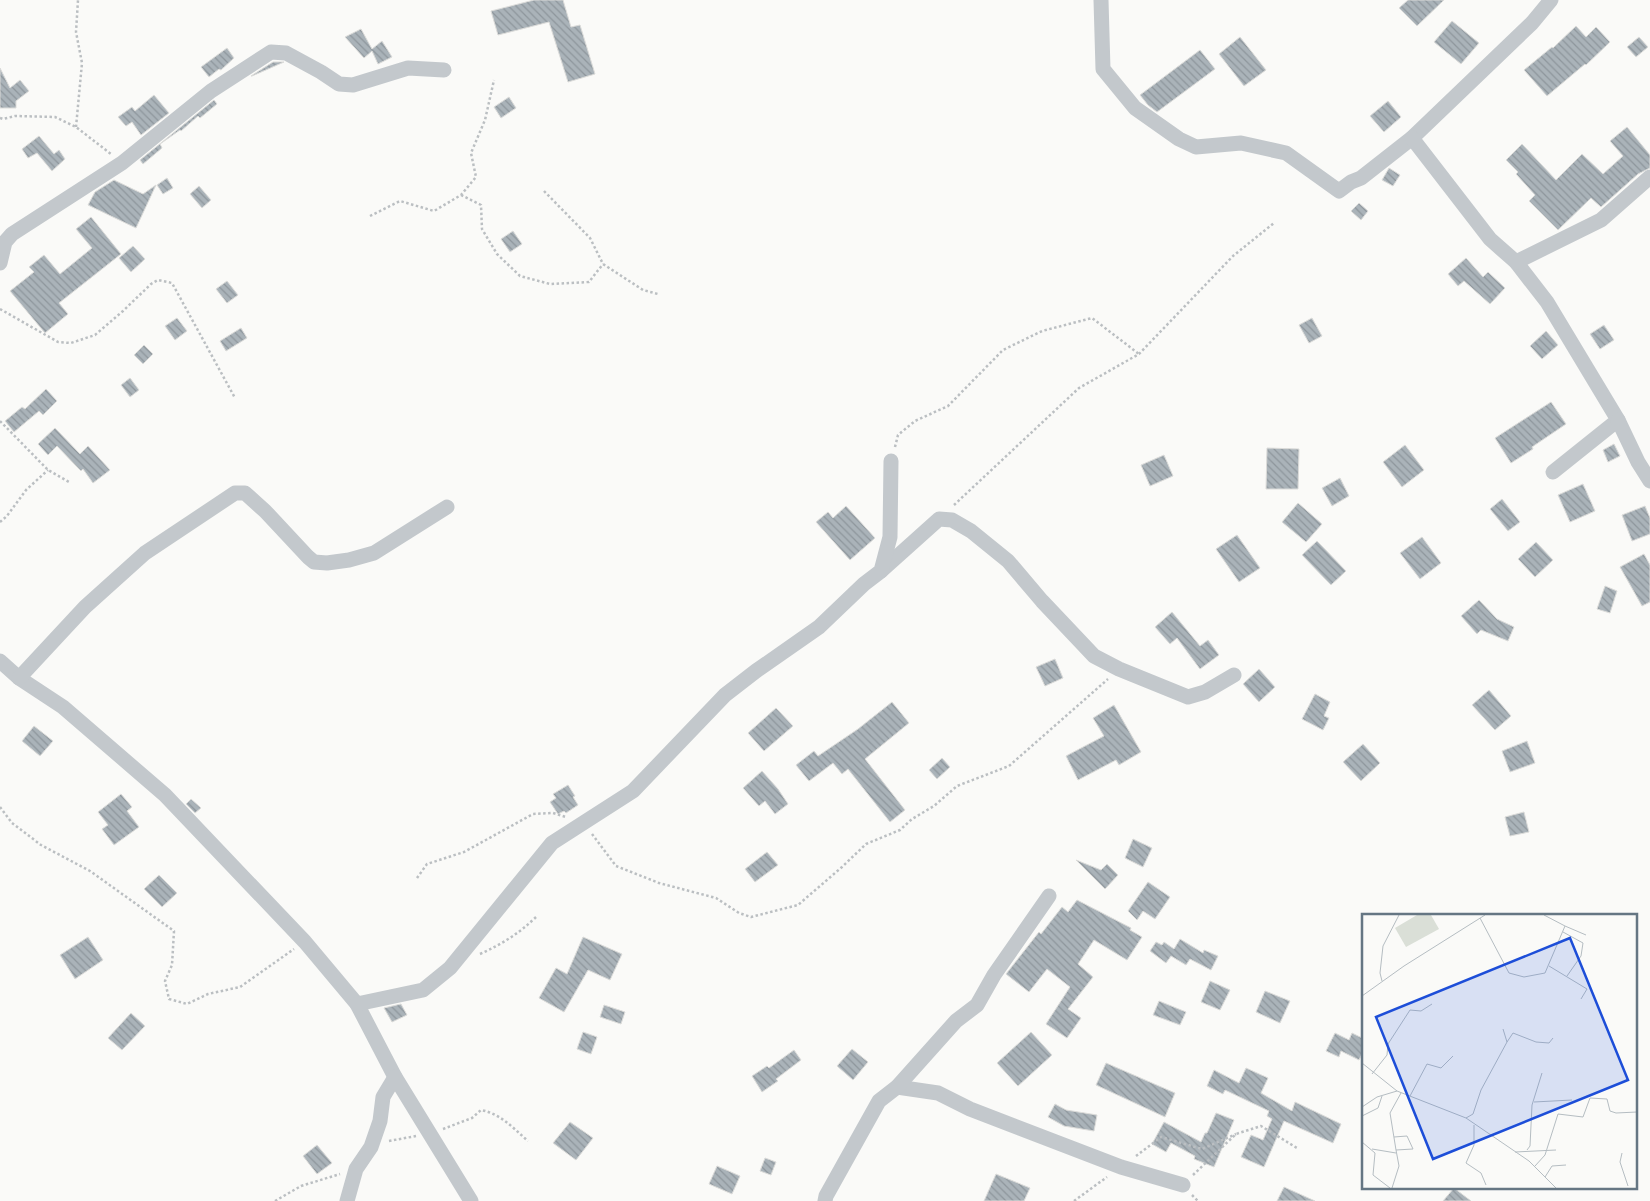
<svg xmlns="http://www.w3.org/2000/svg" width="1650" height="1201" font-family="'DM Sans',sans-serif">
<defs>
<pattern id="building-back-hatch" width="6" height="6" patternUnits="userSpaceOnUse" patternTransform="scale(1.25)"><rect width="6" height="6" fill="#aab3b9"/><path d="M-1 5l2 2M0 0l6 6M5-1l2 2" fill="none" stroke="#8e969c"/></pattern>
</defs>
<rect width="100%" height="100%" fill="#fafaf8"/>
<g fill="url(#building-back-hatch)" stroke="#dcdcda">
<polygon points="534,0 563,0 571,27 580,25 595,74 568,82 549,22 498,35 491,11"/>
<polygon points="1408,0 1444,0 1417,26 1399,8"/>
<polygon points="1452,21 1479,43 1461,64 1434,42"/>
<polygon points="1576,26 1586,37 1596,27 1610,42 1586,65 1585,64 1547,96 1524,70 1552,47 1553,48"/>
<polygon points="361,29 372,49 382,41 392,57 378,64 372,51 364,58 345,37"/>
<polygon points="1240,37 1266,70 1244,86 1219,54"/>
<polygon points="1639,37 1648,47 1636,57 1627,47"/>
<polygon points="227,48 234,58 221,70 219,69 209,77 201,67"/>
<polygon points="1200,50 1215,69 1157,112 1148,105 1140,95"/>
<polygon points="273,62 284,62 252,76 251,76"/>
<polygon points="0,68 10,88 20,80 29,91 16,101 16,108 0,108"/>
<polygon points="154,95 169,113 141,135 132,122 126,126 118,117 132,107 135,111"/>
<polygon points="509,97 516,108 501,118 494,107"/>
<polygon points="214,100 217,104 200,118 198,116 181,131 180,130 160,144 162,148 143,164 140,160"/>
<polygon points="1388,101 1401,117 1384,132 1370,116"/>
<polygon points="1627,127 1650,155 1650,168 1638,174 1601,207 1591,198 1558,230 1529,201 1535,195 1516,174 1518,172 1506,160 1522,144 1556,180 1582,154 1603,174 1623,156 1610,141"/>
<polygon points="39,136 54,154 59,150 65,159 52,171 37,153 28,158 22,149"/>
<polygon points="1389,168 1400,175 1393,186 1382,180"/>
<polygon points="167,178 173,188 163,194 157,185"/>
<polygon points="114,180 143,194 156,185 136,228 88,205 95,192"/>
<polygon points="199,186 211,200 202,208 190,194"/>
<polygon points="1359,203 1368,211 1361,220 1351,211"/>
<polygon points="91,217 121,254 59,303 68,314 45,333 10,291 34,272 29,267 44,255 60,274 92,248 76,229"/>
<polygon points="513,231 522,244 510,252 501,239"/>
<polygon points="133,246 145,259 131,272 119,258"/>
<polygon points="1466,258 1483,277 1488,272 1505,288 1490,304 1464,281 1458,286 1448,274"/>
<polygon points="227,281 238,295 227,303 216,289"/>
<polygon points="177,318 187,331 175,340 165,326"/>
<polygon points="1312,318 1322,336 1309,343 1299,325"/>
<polygon points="1604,325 1614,340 1600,349 1590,334"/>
<polygon points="241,328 247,338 226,351 220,341"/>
<polygon points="1546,331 1558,345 1542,359 1530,346"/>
<polygon points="144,345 153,354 143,364 134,355"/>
<polygon points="130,378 139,390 130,397 121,385"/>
<polygon points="46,389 57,401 43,415 39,411 14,432 5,421 22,407 25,409"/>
<polygon points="1551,402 1566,424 1532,447 1533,449 1511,463 1495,438"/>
<polygon points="55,428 80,454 88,446 110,470 93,483 83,469 81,471 57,446 48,455 38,444"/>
<polygon points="1614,444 1620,456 1608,462 1603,450"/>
<polygon points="1405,445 1424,470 1402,487 1383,462"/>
<polygon points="1267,448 1299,449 1298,489 1266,489"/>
<polygon points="1164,455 1173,476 1150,486 1141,465"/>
<polygon points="1340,478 1349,496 1332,506 1322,488"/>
<polygon points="1583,484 1595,511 1570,522 1558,495"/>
<polygon points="1502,499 1520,522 1508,531 1490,509"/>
<polygon points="1298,503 1322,524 1306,542 1282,522"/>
<polygon points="846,506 875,538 850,560 816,522 828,512 833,518"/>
<polygon points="1645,506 1650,518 1650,534 1632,541 1622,515"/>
<polygon points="1237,535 1260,568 1239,582 1216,549"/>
<polygon points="1422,537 1441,563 1420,579 1400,553"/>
<polygon points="1317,541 1346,571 1331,585 1302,555"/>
<polygon points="1536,542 1553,560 1535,577 1518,559"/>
<polygon points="1644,554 1650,565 1650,602 1642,606 1620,567"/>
<polygon points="1605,586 1617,591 1610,613 1597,609"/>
<polygon points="1479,600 1497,619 1514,627 1508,641 1481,630 1477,634 1461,616"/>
<polygon points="1172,612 1200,646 1208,640 1219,655 1200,669 1177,638 1170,644 1155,627"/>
<polygon points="1055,659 1063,678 1045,686 1036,667"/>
<polygon points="1259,669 1275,687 1259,702 1243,684"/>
<polygon points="1489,690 1511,716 1495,730 1472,705"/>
<polygon points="1315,694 1330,702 1324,716 1329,718 1323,730 1302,719"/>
<polygon points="892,702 909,723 865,759 905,810 890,822 848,769 842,774 833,763 809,781 796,765 814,751 818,756 858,729"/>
<polygon points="1114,705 1141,752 1119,765 1116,760 1078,780 1066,756 1104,736 1093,718"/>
<polygon points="776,708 793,726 764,751 748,733"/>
<polygon points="34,726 53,741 40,756 22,741"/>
<polygon points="1527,741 1535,763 1510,772 1502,751"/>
<polygon points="1363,744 1380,763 1361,781 1343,762"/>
<polygon points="942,758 950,767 937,779 929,770"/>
<polygon points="762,771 778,789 788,804 775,814 765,801 759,806 743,788"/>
<polygon points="568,785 575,796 573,797 578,805 566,813 564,811 558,814 550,802 556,798 553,794"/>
<polygon points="121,794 132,807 127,811 139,827 114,845 102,829 108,825 98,812"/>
<polygon points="191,799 201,808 195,813 186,804"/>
<polygon points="1524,812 1529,832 1510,836 1505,817"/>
<polygon points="1133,839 1152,848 1143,867 1125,858"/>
<polygon points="767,852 778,865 755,882 745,869"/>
<polygon points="1076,860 1101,870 1107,864 1118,875 1105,889"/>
<polygon points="159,875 177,893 162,907 144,889"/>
<polygon points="1148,882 1170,897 1155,919 1143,911 1137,920 1128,911"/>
<polygon points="1077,900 1131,928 1130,930 1142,937 1127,960 1094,940 1078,964 1093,977 1068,1009 1081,1018 1067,1038 1046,1024 1070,987 1047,969 1029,992 1006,974 1039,932 1041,934 1062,907 1068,912"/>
<polygon points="88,937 103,960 75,979 60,955"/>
<polygon points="583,937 622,954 610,980 588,970 564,1012 539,998 556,968 567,974"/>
<polygon points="1180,939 1203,953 1204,950 1218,956 1211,970 1190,959 1186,965 1171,956 1166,963 1150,951 1156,942 1162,945 1164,942 1174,949"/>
<polygon points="1210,981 1230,990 1220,1010 1201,1002"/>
<polygon points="1265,991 1290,1001 1280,1023 1256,1012"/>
<polygon points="1159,1001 1186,1012 1180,1025 1153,1015"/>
<polygon points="401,1004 407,1015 392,1022 384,1008"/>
<polygon points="604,1005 625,1012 621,1024 600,1017"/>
<polygon points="131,1013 145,1026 122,1050 108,1038"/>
<polygon points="583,1032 597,1037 591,1054 577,1049"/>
<polygon points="1031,1032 1052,1055 1018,1086 997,1063"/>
<polygon points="1335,1033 1349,1040 1352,1033 1364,1039 1364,1050 1359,1060 1341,1051 1339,1057 1326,1051"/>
<polygon points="852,1049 868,1062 853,1080 837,1066"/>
<polygon points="794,1050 801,1060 776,1079 778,1081 762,1092 752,1076 767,1066 769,1068"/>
<polygon points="1106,1063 1175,1093 1165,1117 1096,1085"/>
<polygon points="1246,1068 1268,1078 1261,1093 1292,1111 1295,1102 1341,1124 1333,1143 1284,1121 1264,1167 1241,1157 1251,1135 1263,1140 1272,1119 1267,1116 1269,1111 1225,1090 1223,1094 1207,1086 1214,1070 1239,1083"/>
<polygon points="1055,1104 1066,1110 1097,1115 1094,1131 1064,1126 1048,1117"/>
<polygon points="1216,1113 1234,1120 1214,1167 1194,1159 1195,1156 1171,1143 1166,1152 1152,1144 1164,1122 1201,1142 1205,1133 1207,1133"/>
<polygon points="570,1122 593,1138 576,1160 553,1143"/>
<polygon points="317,1145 332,1163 317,1174 303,1156"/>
<polygon points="765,1158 776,1162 771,1175 760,1171"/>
<polygon points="717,1166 740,1176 732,1194 709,1184"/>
<polygon points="996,1174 1030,1188 1024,1201 984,1201"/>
<polygon points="1284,1187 1315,1201 1277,1201"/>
<polygon points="1454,1188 1471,1201 1443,1201"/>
</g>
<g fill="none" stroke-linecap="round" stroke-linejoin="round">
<g stroke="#bbbfc2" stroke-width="2.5" stroke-dasharray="2.5 2.5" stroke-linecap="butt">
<polyline points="0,118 3,119 15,116 55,117 76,127 111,154"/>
<polyline points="76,127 82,63 76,32 78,0"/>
<polyline points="544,191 590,238 603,264 643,290 658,294"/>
<polyline points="461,195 481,205 482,229 497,254 520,276 550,284 589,282 603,264"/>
<polyline points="370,216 400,201 434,211 461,195 476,177 471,153 485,120 494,80"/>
<polyline points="0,309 58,342 71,343 95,335 123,311 151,284 158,280 172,283 235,398"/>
<polyline points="0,421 48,470 69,482"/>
<polyline points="895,447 898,435 915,421 948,406 1003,350 1042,331 1092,318 1139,354"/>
<polyline points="954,505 1079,388 1139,354 1233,256 1274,223"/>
<polyline points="0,522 7,516 26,490 48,470"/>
<polyline points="0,807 12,823 41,845 90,871 174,931 172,965 165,981 169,999 187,1004 208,994 240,987 294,949"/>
<polyline points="592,834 616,866 659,883 716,898 739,913 751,917 798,905 842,867 866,844 900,830 912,819 934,806 957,786 1009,766 1108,679"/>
<polyline points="417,878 427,864 464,852 533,814 553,813 566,817"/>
<path d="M480,954C502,944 520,933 537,916"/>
<path d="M443,1129L472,1118L481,1110C501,1114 513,1128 528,1141"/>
<polyline points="389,1141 416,1136"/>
<polyline points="1136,1156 1161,1137 1202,1149 1236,1134"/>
<polyline points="1193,1175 1236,1134 1261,1126 1297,1148"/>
<polyline points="1192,1195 1198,1201"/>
<polyline points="275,1201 301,1186 340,1174"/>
<polyline points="1074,1201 1107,1177"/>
</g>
<g stroke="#c3c8cc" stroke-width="15">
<polyline points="1101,0 1103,69 1135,108 1179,139 1196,147 1241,143 1286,153 1339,191 1351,182 1361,178 1412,138 1532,23 1551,0"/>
<polyline points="1412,138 1490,239 1516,262 1547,302 1618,420 1553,472"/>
<polyline points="1516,262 1601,220 1650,177"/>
<polyline points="0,263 5,242 12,234 122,163 211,91 271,52 286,53 321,72 339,84 353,85 408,68 444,70"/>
<polyline points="1618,420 1638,462 1650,481"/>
<polyline points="881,571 939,519 952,520 971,531 1008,561 1042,601 1094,656 1119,669 1188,697 1205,692 1234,675"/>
<polyline points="0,661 19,678 63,707 165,795 305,942 357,1004 395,1077 471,1201"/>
<polyline points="19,678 85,607 145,553 235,493 245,493 265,511 308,557 314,562 327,563 349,560 374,553 447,507"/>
<polyline points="357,1004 423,990 450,968 552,843 633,791 725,695 756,671 819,627 864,584 881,571 890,537 891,461"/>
<polyline points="897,1087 938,1093 970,1109 1121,1167 1183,1185"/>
<polyline points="347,1201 356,1169 371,1147 380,1121 383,1097 395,1077"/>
<polyline points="825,1201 826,1196 879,1101 897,1087 956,1021 977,1005 994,975 1049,896"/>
</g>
</g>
<g transform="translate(1362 914)">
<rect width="275" height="275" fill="#fafaf8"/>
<path d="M55,1H69L77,15L44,33L33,14Z" fill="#dadfd7"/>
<path fill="none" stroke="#b5bdc2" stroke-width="1" d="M118,4L147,59L162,63L183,59L203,12L182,1M203,12L224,21M201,18L221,29L219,42L205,62M187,52L225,75L219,85M20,67L18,59L21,32L37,1M0,82L42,52L123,1M145,128L151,119L174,128L187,129L191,124M0,149L35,177L104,204L167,247L194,274M10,160L25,141L26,130L48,96L59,97L70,90M48,182L65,150L79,154L91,142M172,188L210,186M0,193L15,183L35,177M0,202L16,194L20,182M104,204L111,200L119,176L145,128L141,115M112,211V231L104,249L119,259L124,271M0,228L13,239L11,261L28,274M10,235L34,239M34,236L28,199L39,179M165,236L168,232L170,191L180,159M153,238L194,236M260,239L258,248L266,272M173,252L183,241L196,200L221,203L228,184L245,185L248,197L254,199L275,198M183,263L190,252L204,251M30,274L37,252L34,236L51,235L45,222L32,223"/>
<path fill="#1d4ed8" fill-opacity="0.15" stroke="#1d4ed8" stroke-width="2.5" d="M208,24L266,166L71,245L14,103Z"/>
<rect width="275" height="275" fill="none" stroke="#657683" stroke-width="2.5"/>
</g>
</svg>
